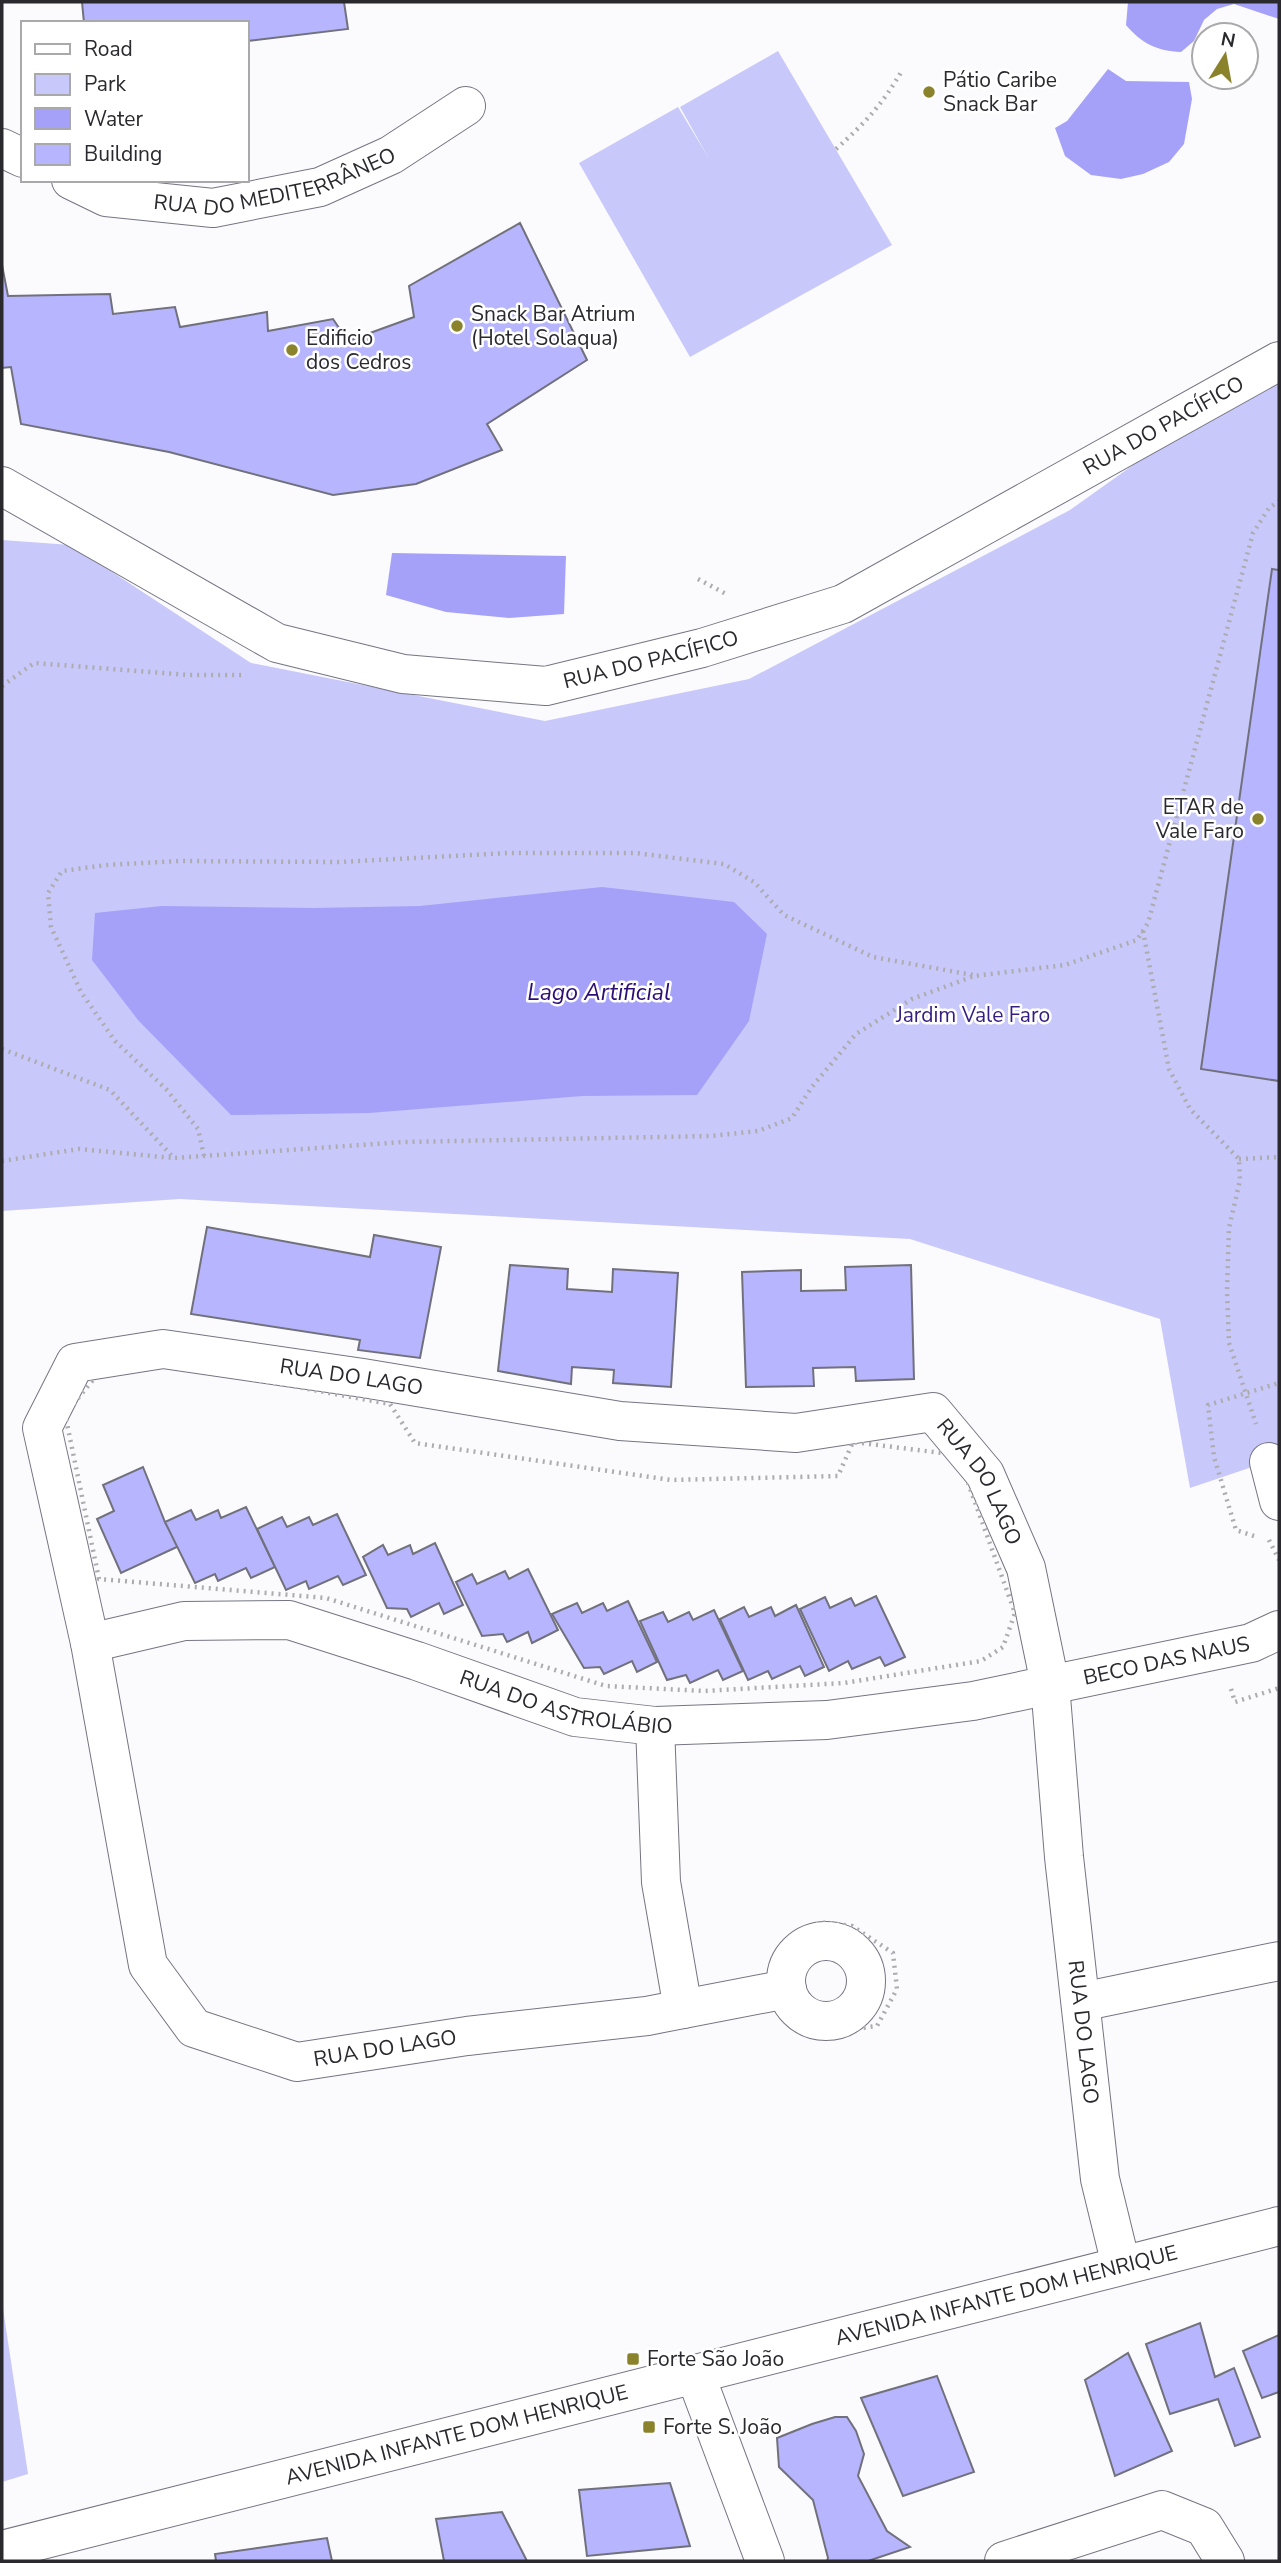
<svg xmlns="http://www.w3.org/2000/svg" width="1281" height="2563" font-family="'Nunito Sans',sans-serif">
<rect width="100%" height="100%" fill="#fbfbfd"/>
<g fill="#c8c8fb">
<polygon points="778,51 892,245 690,357 579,163 678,107 708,157 680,107"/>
<polygon points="1279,361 1279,570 1272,569 1208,1020 1254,754 1279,757 1279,1046 1206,1032 1201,1068 1279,1081 1279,1458 1190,1488 1160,1319 910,1239 180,1199 2,1211 2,540 71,545 251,663 545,721 749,679 1070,510"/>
<polygon points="2,2302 28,2474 2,2482"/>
</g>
<g fill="#a5a1f9">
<path d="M1128,2H1279V19L1234,4L1217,9L1204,20L1194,41L1181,52C1157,51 1141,43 1126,25Z"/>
<polygon points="1108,69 1126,81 1189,82 1192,99 1184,144 1169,162 1143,174 1121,179 1091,175 1065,156 1055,128 1067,121"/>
<polygon points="392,553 566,556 564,614 509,618 446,612 386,595"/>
<polygon points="602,887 734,902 767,934 749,1021 697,1095 582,1096 369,1113 231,1115 138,1020 92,960 95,913 162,906 314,908 420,906"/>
</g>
<g fill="#b7b5fd" stroke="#71717d" stroke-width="2">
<polygon points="82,2 344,2 348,29 247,41 247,23 84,23"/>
<polygon points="520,223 587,360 487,424 502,450 416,484 333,495 169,452 21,424 11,367 2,368 2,265 8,296 110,294 113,314 175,307 180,327 267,312 268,331 333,319 348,341 414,317 409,286"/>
<polygon points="1272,569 1279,570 1279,1081 1201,1069"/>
<polygon points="207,1227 370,1257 374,1235 441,1247 420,1358 358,1350 360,1340 191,1314"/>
<polygon points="510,1265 568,1269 567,1289 612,1292 613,1269 678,1273 671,1387 613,1383 614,1370 572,1367 571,1384 498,1371"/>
<polygon points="911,1265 914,1379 856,1381 855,1367 813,1368 814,1386 746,1387 742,1272 801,1270 801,1291 846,1290 845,1267"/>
<polygon points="143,1467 165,1522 179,1546 121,1573 97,1519 114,1511 103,1485"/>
<polygon points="246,1507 275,1567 251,1578 246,1568 218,1581 215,1574 195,1583 165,1522 191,1510 196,1520 218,1510 221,1518"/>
<polygon points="337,1514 366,1575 343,1585 338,1576 309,1589 306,1581 286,1590 257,1529 282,1517 287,1527 309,1517 313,1525"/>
<polygon points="435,1543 463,1605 444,1614 439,1603 411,1617 407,1609 387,1608 363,1557 383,1545 388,1555 410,1545 413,1554"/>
<polygon points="528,1569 558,1630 532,1643 528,1632 507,1642 503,1634 482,1636 456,1582 472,1574 477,1584 505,1571 509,1579"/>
<polygon points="876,1596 905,1657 885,1666 880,1657 852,1669 848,1661 829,1671 800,1609 825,1597 830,1608 851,1598 855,1606"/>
<polygon points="628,1601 657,1662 637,1672 632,1661 604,1674 600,1667 584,1668 552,1614 577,1603 582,1613 603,1603 607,1611"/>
<polygon points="796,1605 824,1667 805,1676 800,1666 772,1679 768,1671 748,1680 720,1619 744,1607 749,1617 771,1607 775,1616"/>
<polygon points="714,1610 743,1671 723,1680 718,1670 690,1683 686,1675 667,1680 640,1621 663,1612 668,1622 689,1612 693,1620"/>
<polygon points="1200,2323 1215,2377 1234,2368 1260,2437 1235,2446 1218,2399 1170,2414 1146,2344"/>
<polygon points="1279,2335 1279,2392 1262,2398 1243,2351"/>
<polygon points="1128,2353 1172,2451 1115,2476 1085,2380"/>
<polygon points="937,2376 974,2472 903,2496 861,2398"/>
<polygon points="835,2417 847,2417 856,2431 864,2454 858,2476 887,2531 910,2547 868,2561 827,2561 828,2558 813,2500 779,2467 777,2438 812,2424"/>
<polygon points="670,2483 690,2546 587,2556 579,2490"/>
<polygon points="502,2512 527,2561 444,2561 436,2519"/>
<polygon points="327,2538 332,2561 216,2561 215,2554"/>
</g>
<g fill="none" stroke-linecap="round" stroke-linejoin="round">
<defs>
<g id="minor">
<polyline points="2,148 23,158"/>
<path id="s1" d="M71,180L106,197L213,208L320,187L391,155L466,106"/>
<path id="s2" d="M2,486L277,643L403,674L546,686L702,648L843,604L1279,361"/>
<polyline points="1269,1462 1279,1501"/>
<path id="s3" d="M90,1643L184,1621L289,1620L417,1661L575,1717L655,1726L827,1720L973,1701L1251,1643L1279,1630"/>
<polyline points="655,1726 661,1882 683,2009"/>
<circle cx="826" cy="1981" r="40"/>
<path id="s4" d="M787,1989L647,2016L467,2036L297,2062L194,2028L148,1965L90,1643L42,1428L75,1363L163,1349L363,1378L620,1421L796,1433L933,1412L985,1474L1026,1568L1050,1684L1064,1857L1100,2179L1121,2265"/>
<polyline points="1081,2002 1279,1961"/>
<polyline points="695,2374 765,2561"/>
<polyline points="1004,2561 1162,2510 1204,2527 1225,2561"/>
</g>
<g id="tertiary">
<path id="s5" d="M2,2550L1279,2226"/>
</g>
</defs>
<use href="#minor" stroke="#757582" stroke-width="40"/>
<use href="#tertiary" stroke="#757582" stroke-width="40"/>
<g stroke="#acacaf" stroke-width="4.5" stroke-dasharray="2 5" stroke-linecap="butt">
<path d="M836,149C866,122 882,105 903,69"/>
<polyline points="698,579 728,595"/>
<polyline points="2,686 34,663 189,675 245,675"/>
<polyline points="1143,931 1169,1069 1190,1109 1239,1159 1240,1180 1229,1228 1227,1291 1229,1343 1256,1424"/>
<polyline points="2,1049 110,1090 174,1158 404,1142 711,1136 758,1131 792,1118 811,1088 856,1034 912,999 974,976 1065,965 1137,940 1148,923 1253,533 1269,508 1279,501"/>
<polyline points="204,1156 198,1129 166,1089 115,1041 81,992 51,927 48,893 62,871 106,865 179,861 341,862 509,853 635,853 724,864 754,882 784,915 873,957 973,975"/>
<polyline points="1239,1159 1279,1157"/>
<polyline points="2,1161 79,1149 173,1158"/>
<polygon points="170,1364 390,1404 415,1443 671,1480 838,1476 853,1442 958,1455 1015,1613 1003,1647 981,1661 844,1683 704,1691 606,1686 326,1598 99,1579 65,1414 97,1375"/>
<polyline points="1254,1536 1236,1530 1214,1457 1208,1405 1279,1383"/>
<polyline points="1269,1540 1279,1560"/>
<polyline points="1231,1689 1235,1702 1279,1688"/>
<polyline points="793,1950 820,1922 852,1926 893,1953 897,1989 877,2026 838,2031 810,2021"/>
</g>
<use href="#minor" stroke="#fff" stroke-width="38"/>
<use href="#tertiary" stroke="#fff" stroke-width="38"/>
</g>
<g fill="#8a832c" stroke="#fff" stroke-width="2.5">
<circle cx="929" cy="92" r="7"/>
<circle cx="457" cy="326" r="7"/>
<circle cx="292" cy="350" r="7"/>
<circle cx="1258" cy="819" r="7"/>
<rect x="626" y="2352" width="14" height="14" rx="3.5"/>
<rect x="642" y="2420" width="14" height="14" rx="3.5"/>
</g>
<g text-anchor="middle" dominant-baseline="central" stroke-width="5" stroke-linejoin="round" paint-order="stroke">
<g font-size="21" fill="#29292e" stroke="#fff" text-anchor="start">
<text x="943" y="80">Pátio Caribe<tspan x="943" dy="24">Snack Bar</tspan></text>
<text x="471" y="314">Snack Bar Atrium<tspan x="471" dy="24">(Hotel Solaqua)</tspan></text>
<text x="306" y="338">Edificio<tspan x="306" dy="24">dos Cedros</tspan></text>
<text x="1244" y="807" text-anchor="end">ETAR de<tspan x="1244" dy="24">Vale Faro</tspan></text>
<text x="647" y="2359">Forte São João</text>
<text x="663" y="2427">Forte S. João</text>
</g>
<g font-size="21" fill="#29292e" stroke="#fff">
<text stroke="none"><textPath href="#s1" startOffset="212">RUA DO MEDITERRÂNEO</textPath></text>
<text stroke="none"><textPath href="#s2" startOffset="1265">RUA DO PACÍFICO</textPath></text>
<text stroke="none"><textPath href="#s2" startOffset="698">RUA DO PACÍFICO</textPath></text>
<text stroke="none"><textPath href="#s4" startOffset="1582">RUA DO LAGO</textPath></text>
<text stroke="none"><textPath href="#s4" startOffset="2254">RUA DO LAGO</textPath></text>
<text stroke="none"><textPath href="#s3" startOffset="1101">BECO DAS NAUS</textPath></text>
<text stroke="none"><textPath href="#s3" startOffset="492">RUA DO ASTROLÁBIO</textPath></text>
<text stroke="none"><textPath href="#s4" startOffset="2821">RUA DO LAGO</textPath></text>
<text transform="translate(385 2048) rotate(-9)">RUA DO LAGO</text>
<text stroke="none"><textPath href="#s5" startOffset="1036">AVENIDA INFANTE DOM HENRIQUE</textPath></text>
<text stroke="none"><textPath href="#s5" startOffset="469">AVENIDA INFANTE DOM HENRIQUE</textPath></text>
</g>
<g font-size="21" fill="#351e82" stroke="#fff">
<text x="973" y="1015">Jardim Vale Faro</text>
</g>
<g font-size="23" font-style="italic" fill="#2c0e75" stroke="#fff">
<text x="599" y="992">Lago Artificial</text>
</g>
</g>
<rect width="1281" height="2563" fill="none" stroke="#29292e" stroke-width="7"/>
<rect x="21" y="21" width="228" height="161" fill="#ffffff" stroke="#a9a9ab" stroke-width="2"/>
<rect x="35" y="44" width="35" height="10" fill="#ffffff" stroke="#a9a9ab" stroke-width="2"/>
<text x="84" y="56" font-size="21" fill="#29292e">Road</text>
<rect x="35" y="74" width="35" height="21" fill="#c8c8fb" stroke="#a9a9ab" stroke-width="2"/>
<text x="84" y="91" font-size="21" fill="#29292e">Park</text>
<rect x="35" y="108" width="35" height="21" fill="#a5a1f9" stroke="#a9a9ab" stroke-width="2"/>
<text x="84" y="126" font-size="21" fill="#29292e">Water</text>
<rect x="35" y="144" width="35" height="21" fill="#b7b5fd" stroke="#a9a9ab" stroke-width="2"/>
<text x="84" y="161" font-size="21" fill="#29292e">Building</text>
<g transform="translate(1225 56) rotate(11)"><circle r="33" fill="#ffffff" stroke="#a9a9ab" stroke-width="2"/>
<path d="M0-5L12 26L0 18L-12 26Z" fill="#8a832c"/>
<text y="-10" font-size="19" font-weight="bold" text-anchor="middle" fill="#29292e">N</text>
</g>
</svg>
